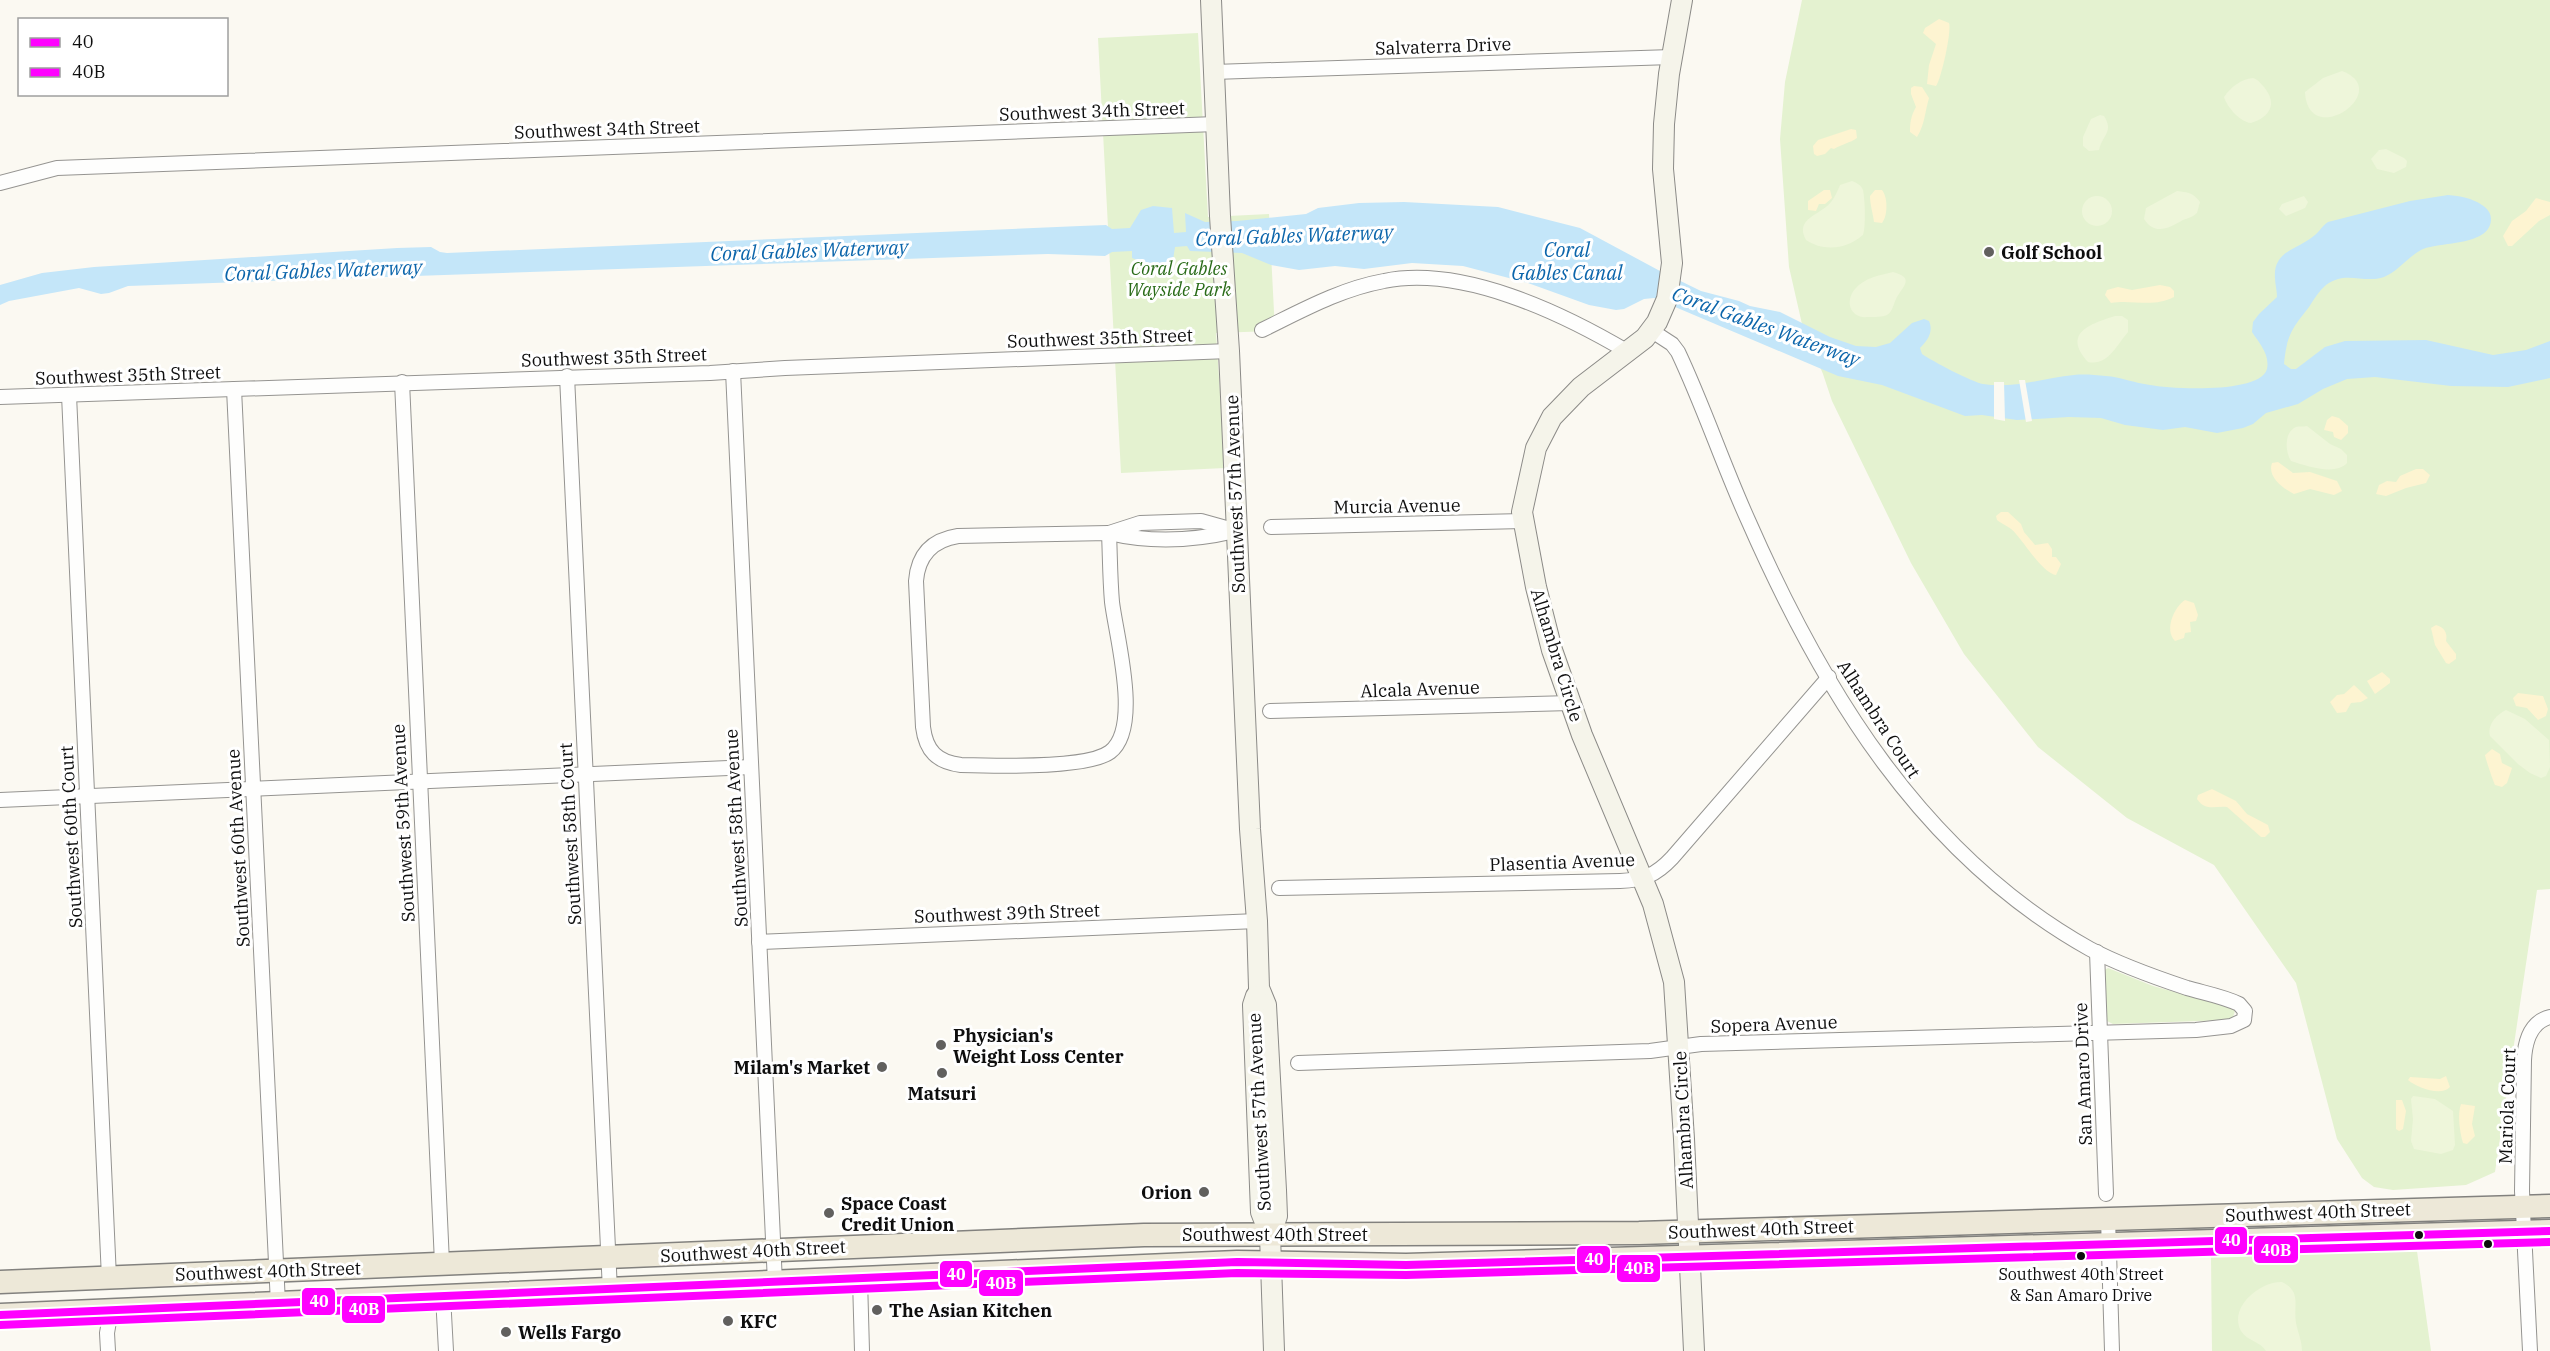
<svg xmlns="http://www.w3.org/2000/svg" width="2550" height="1351" font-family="'IBM Plex Serif',serif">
<rect width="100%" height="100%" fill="#fbf9f2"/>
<g fill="#e4f2d0">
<polygon points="1802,0 2550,0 2550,889 2537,890 2495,1172 2466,1185 2393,1190 2374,1187 2362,1178 2337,1139 2296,983 2214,865 2127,818 2038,747 1964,654 1911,563 1832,401 1823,374 1802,324 1789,267 1780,139 1785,82"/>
<polygon points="1198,33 1208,217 1269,214 1275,331 1216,333 1225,468 1121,473 1098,38"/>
<polygon points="2108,968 2153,986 2229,1007 2235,1011 2233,1017 2228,1020 2113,1024 2105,1020 2103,971"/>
<polygon points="2417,1251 2431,1351 2212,1351 2211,1256"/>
</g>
<g fill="#fdf4d1">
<path d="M1939,19L1949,23C1952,31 1941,80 1936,86L1927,84L1929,65L1936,44L1923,33L1925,28Z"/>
<path d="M1914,86L1922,87L1929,98C1925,111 1925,124 1917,137L1910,132C1910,122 1911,116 1916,107L1911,94V88Z"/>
<path d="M1851,129L1856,130L1857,138C1850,143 1842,144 1834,149L1831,148L1825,154L1817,156L1814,154L1813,146L1818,140Z"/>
<polygon points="1824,190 1830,190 1832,198 1825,204 1819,204 1816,211 1808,210 1808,201"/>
<path d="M1875,190H1882C1888,197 1888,216 1882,223L1874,222C1873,213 1870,205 1870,196Z"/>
<polygon points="2536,198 2550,202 2550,215 2539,221 2512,246 2508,246 2503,236 2512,221 2526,211"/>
<path d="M2160,285L2170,287L2174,291V297C2154,308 2131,299 2111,303L2105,295L2107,290L2118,287L2132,290Z"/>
<polygon points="2332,416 2339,418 2348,426 2348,433 2341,440 2334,437 2333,432 2324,430 2327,420"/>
<path d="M2278,462L2293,473L2310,472L2337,481L2342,491L2334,495L2310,489L2294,494C2282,488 2267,476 2272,463Z"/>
<polygon points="2416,469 2423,469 2430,475 2426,483 2406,488 2386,496 2376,494 2379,485 2387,481 2396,482 2400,476"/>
<path d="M2001,512H2008L2021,524L2024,532L2035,545L2048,543L2052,549V557H2056L2061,564L2056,575C2042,572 2026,545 2016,534C2011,527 2003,525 1997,520L1996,516Z"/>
<path d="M2185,600L2194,603L2198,615L2196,621L2190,622L2191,632L2185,633L2184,638L2175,641C2164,630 2174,607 2185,600Z"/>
<path d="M2436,625C2444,627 2448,633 2446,641L2456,654V659L2449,664L2446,663L2435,645L2431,628Z"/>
<polygon points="2382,672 2390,679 2390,683 2375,694 2367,681"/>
<polygon points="2354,685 2368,698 2361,702 2351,703 2346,712 2337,713 2330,702 2337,695 2344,694"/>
<polygon points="2518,693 2543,696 2548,709 2546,716 2538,720 2527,708 2516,706 2513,698"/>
<path d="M2492,749L2500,754L2502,763L2512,768L2507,783L2502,787L2495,785C2493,781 2485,757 2485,755Z"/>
<path d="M2212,789L2236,801L2247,814L2268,825L2270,832L2265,837H2261L2227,807C2214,806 2205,811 2197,799L2198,795Z"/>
<path d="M2446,1076L2450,1087C2441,1097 2416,1087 2408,1080L2410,1077L2440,1079Z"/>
<polygon points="2396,1100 2402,1100 2406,1111 2403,1129 2399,1131 2396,1129"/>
<path d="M2461,1104L2475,1106L2472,1124L2475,1136L2467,1144L2463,1143C2460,1133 2457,1114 2461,1104Z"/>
</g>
<g fill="#eef6da">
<path d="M2342,71C2395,91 2308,151 2305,92L2323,78Z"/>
<path d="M2253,78C2259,80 2260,83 2264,87C2278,104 2270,117 2251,123C2240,122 2227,107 2224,97C2231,87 2241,79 2253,78Z"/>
<path d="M2100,115L2104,116C2114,132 2103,134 2099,150L2089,151L2083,146V137L2091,119Z"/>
<polygon points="2386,149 2404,158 2407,161 2406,167 2394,173 2377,169 2371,159 2379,150"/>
<path d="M1852,181C1857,183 1861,185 1863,190C1865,200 1866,226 1863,235C1847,249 1824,252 1806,240C1794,218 1821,215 1831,202C1835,197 1838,190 1840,185Z"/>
<path d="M2177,191C2187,192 2194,193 2200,202L2197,213C2193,217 2188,218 2183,220C2169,228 2155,236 2144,219L2146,208Z"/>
<circle cx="2097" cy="211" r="15"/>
<polygon points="2304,196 2308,202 2305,208 2286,216 2279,209 2282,204"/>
<path d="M1893,272C1916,278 1902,287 1896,299C1893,305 1893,311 1887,315C1882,317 1874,317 1868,317C1851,319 1844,302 1855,289C1864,278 1880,275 1893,272Z"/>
<path d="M2115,316H2122L2128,320V332C2116,346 2108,366 2088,362C2062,333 2090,324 2115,316Z"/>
<path d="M2307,426L2330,444L2341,449L2347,455V463C2335,476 2307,466 2291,461C2285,452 2284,432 2296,427C2299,426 2303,427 2307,426Z"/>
<path d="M2506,710L2525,719L2549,740L2550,767L2546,776L2541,778L2530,773L2518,764L2490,736C2487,725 2496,715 2506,710Z"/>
<polygon points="2413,1096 2435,1099 2453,1111 2455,1145 2453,1150 2441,1154 2414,1149 2411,1141 2413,1119 2411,1099"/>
<path d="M2282,1282C2302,1292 2293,1305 2296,1323C2298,1333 2302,1341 2302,1351H2266C2260,1341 2247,1341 2241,1331C2228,1307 2261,1281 2282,1282Z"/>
</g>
<path fill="#c4e6f9" d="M2448,195C2460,196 2472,198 2482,205C2488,209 2491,213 2491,220C2489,247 2439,241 2421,250C2408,257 2397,272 2384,277C2363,284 2346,270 2326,285C2319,291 2314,299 2309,307C2292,329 2287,334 2284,364L2291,369H2296L2325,347L2345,341L2426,340L2493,355L2526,350L2550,341V378L2508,387L2451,386L2375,377L2347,379L2323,389L2298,404L2266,413L2253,424L2243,428L2217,433L2185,427L2163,430L2125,425L2101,418L2069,417L2017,420L1982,415L1965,416L1882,385L1838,376L1654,298L1644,299L1624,309L1616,310L1589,305L1528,283L1463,266L1412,263L1364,269L1335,266L1299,270L1271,265L1242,253L1190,251L1187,246L1175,247L1173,260C1160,270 1146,264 1132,258V251L1112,252L1105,256L1048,254L128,286L109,293L101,294L79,288L9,301L0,305V285L42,273L94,267L397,248L431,247L440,252L447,253L1080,226L1106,225L1112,229L1130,228L1141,210L1153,206L1172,208L1174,233L1186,232L1185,213L1205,222L1237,221L1306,214L1318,208L1359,203L1404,202L1498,207L1580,228L1660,271L1701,291L1739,301L1750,306L1780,312L1830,337L1856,346L1876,347L1890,343L1912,323L1924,319L1929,321C1934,332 1927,341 1920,348L1922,354C1932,361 1972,382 1983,384C2013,389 2044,378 2074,375C2084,374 2095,375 2106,376C2120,377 2135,383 2150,385C2171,389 2260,394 2267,369C2270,354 2259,343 2252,332L2253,322L2259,314L2277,297C2277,290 2275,284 2275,278C2273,250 2298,250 2315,235C2320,231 2322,226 2328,222L2410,201Z"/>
<g fill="#fbf9f2">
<polygon points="2019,380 2025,380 2032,421 2026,422"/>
<polygon points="1994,382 2004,382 2005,421 1994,419"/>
</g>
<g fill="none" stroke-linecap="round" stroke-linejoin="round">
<defs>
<g id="street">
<polyline points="1214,72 1672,57"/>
<polyline points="0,183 57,168 1216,124"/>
<path d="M1262,330C1301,311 1340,289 1384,281C1462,265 1562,313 1628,352"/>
<polyline points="733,371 775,1283"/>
<polyline points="567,376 610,1291"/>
<polyline points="402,382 442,1263"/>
<polyline points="234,389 278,1304"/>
<polyline points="69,395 109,1278"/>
<polyline points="0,397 710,373 785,368 1229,351"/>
<polyline points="1271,527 1523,521"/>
<path d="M1109,533C1110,556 1110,579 1112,602C1116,636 1142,728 1110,752C1087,769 992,766 961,765C937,762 926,751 923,727L916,581C918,555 932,540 958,536Z"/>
<polyline points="1109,533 1140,523 1201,521 1237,531"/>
<path d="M1109,533C1151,543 1193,541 1235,531"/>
<polyline points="1270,711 1571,703"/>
<polyline points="0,800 751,767"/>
<path d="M1279,888L1620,881C1644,880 1656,875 1672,858L1829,677"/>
<polyline points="759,942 1257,921"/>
<polyline points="2097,952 2106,1194"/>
<path d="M1298,1063L1650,1051L1701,1044L2196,1030L2231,1026L2244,1020L2245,1011L2239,1004C2222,996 2204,993 2187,988C2154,977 2120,965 2090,949C1922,855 1823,691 1748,520C1723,465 1704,407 1678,352L1672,344L1652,331"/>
<polyline points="2108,1218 2112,1351"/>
<polyline points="860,1279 862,1351"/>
<polyline points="443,1296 446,1351"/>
<polyline points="108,1351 107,1333 111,1310"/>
<path d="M2530,1351L2522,1191L2524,1060C2525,1042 2530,1022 2550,1017"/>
</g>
<g id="secondary">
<polyline points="1211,0 1220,216 1229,351 1250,829 1257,921 1259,988 1266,1005 1276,1190 1277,1216 1270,1235"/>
<polyline points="1682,0 1669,74 1664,124 1663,169 1672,263 1667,299 1657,322 1645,338 1581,387 1552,417 1536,448 1522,512 1536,587 1552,650 1582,735 1653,904 1674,982 1684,1139 1694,1351"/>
<polyline points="1256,996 1253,1005 1261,1212 1270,1235 1274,1351"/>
</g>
<g id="primary">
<polyline points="0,1282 1144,1235 1639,1233 2550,1206"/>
<polyline points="0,1315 1237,1262 1406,1265 2550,1231"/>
</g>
</defs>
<use href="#street" stroke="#959491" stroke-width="16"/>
<use href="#secondary" stroke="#8b8a87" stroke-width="22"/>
<use href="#primary" stroke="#82817e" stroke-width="25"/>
<use href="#street" stroke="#fefefd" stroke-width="14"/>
<use href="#secondary" stroke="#f5f4ea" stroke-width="20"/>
<use href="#primary" stroke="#ede8d8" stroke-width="22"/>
<defs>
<polyline id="bus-1" points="0,1315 1237,1262 1406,1265 2550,1231"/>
<polyline id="bus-2" points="0,1325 1237,1273 1406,1275 2550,1242"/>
</defs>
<use href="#bus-1" stroke="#fff" stroke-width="12"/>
<use href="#bus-2" stroke="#fff" stroke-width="12"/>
<use href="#bus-1" stroke="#f0f" stroke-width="8"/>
<use href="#bus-2" stroke="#f0f" stroke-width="8"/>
</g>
<g fill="#61605e" stroke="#fff" stroke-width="2">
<circle cx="1989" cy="252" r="6"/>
<circle cx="941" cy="1045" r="6"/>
<circle cx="882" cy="1067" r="6"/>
<circle cx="942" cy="1073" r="6"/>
<circle cx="1204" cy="1192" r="6"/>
<circle cx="829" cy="1213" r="6"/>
<circle cx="877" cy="1310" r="6"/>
<circle cx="728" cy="1321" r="6"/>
<circle cx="506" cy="1332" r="6"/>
</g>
<g fill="#0e0e0e" stroke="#fff" stroke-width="2">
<circle cx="2419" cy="1235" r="5"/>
<circle cx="2488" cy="1244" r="5"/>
<circle cx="2081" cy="1256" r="5"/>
</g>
<g text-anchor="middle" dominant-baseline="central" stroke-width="6" stroke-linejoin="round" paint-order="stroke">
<g font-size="16" fill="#0e0e0e" stroke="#fff">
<text x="2081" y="1274">Southwest 40th Street<tspan x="2081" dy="21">&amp; San Amaro Drive</tspan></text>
</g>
<g font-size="18" fill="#0e0e0e" stroke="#fff">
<text transform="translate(1443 46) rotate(-2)">Salvaterra Drive</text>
<text transform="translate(1092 111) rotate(-2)">Southwest 34th Street</text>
<text transform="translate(607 129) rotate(-2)">Southwest 34th Street</text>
<text transform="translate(1100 338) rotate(-2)">Southwest 35th Street</text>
<text transform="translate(614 357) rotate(-2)">Southwest 35th Street</text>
<text transform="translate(128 375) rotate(-2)">Southwest 35th Street</text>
<text transform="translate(1235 494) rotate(-92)">Southwest 57th Avenue</text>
<text transform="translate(1397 506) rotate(-1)">Murcia Avenue</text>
<text transform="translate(1557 655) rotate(73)">Alhambra Circle</text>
<text transform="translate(1420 689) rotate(-2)">Alcala Avenue</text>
<text transform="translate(1879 719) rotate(57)">Alhambra Court</text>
<text transform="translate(403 823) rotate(-93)">Southwest 59th Avenue</text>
<text transform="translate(736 828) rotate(-93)">Southwest 58th Avenue</text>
<text transform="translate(570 834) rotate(-93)">Southwest 58th Court</text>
<text transform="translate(71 837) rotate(-93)">Southwest 60th Court</text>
<text transform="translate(238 848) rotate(-93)">Southwest 60th Avenue</text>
<text transform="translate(1562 862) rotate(-2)">Plasentia Avenue</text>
<text transform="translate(1007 913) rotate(-2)">Southwest 39th Street</text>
<text transform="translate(1774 1024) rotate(-2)">Sopera Avenue</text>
<text transform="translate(2083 1074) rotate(-92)">San Amaro Drive</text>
<text transform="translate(2507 1106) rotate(-88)">Mariola Court</text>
<text transform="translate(1259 1112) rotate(-93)">Southwest 57th Avenue</text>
<text transform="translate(1683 1120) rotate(-93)">Alhambra Circle</text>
<text transform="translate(2318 1212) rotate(-2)">Southwest 40th Street</text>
<text transform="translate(1761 1229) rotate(-2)">Southwest 40th Street</text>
<text x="1275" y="1234">Southwest 40th Street</text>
<text transform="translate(753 1251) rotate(-3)">Southwest 40th Street</text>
<text transform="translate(268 1271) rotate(-2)">Southwest 40th Street</text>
</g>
<g font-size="18" font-weight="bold" fill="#0e0e0e" stroke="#fff" text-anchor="start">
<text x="2001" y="252">Golf School</text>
<text x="953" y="1035">Physician's<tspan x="953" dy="21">Weight Loss Center</tspan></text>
<text x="870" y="1067" text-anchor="end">Milam's Market</text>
<text x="942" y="1093" text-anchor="middle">Matsuri</text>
<text x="1192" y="1192" text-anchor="end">Orion</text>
<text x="841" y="1203">Space Coast<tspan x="841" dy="21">Credit Union</tspan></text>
<text x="889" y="1310">The Asian Kitchen</text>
<text x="740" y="1321">KFC</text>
<text x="518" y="1332">Wells Fargo</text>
</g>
<g font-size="18" font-style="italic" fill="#296b18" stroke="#fff">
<text x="1179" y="268">Coral Gables<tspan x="1179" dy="21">Wayside Park</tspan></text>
</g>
<g font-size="20" font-style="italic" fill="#0b65ab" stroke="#fff">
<text transform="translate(1294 235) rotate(-2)">Coral Gables Waterway</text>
<text x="1567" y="249">Coral<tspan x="1567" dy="23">Gables Canal</tspan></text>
<text transform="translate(809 250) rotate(-2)">Coral Gables Waterway</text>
<text transform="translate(323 270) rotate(-2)">Coral Gables Waterway</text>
<text transform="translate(1766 326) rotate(20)">Coral Gables Waterway</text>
</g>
</g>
<g stroke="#fff" stroke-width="2">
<rect x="2214" y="1226" width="34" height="29" rx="6" fill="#f0f"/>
<rect x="2253" y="1235" width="46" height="29" rx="6" fill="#f0f"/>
<rect x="1576" y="1245" width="35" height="29" rx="6" fill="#f0f"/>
<rect x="1616" y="1254" width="45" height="29" rx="6" fill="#f0f"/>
<rect x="939" y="1260" width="34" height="28" rx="6" fill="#f0f"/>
<rect x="978" y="1269" width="46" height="28" rx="6" fill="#f0f"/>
<rect x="301" y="1287" width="35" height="29" rx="6" fill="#f0f"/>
<rect x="341" y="1295" width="45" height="29" rx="6" fill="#f0f"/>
</g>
<g font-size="16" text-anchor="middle" font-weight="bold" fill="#fff">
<text x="2231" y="1246">40</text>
<text x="2276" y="1256">40B</text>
<text x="1594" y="1265">40</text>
<text x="1639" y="1274">40B</text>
<text x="956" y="1280">40</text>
<text x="1001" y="1289">40B</text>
<text x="319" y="1307">40</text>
<text x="364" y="1315">40B</text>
</g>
<rect x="18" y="18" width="210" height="78" fill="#ffffff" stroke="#9f9f9f" stroke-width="1.5"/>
<rect x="30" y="38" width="30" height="9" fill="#ff00ff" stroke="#9f9f9f" stroke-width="1.5"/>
<text x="72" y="48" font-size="18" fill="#0e0e0e">40</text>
<rect x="30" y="68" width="30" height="9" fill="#ff00ff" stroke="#9f9f9f" stroke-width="1.5"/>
<text x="72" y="78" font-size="18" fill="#0e0e0e">40B</text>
</svg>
